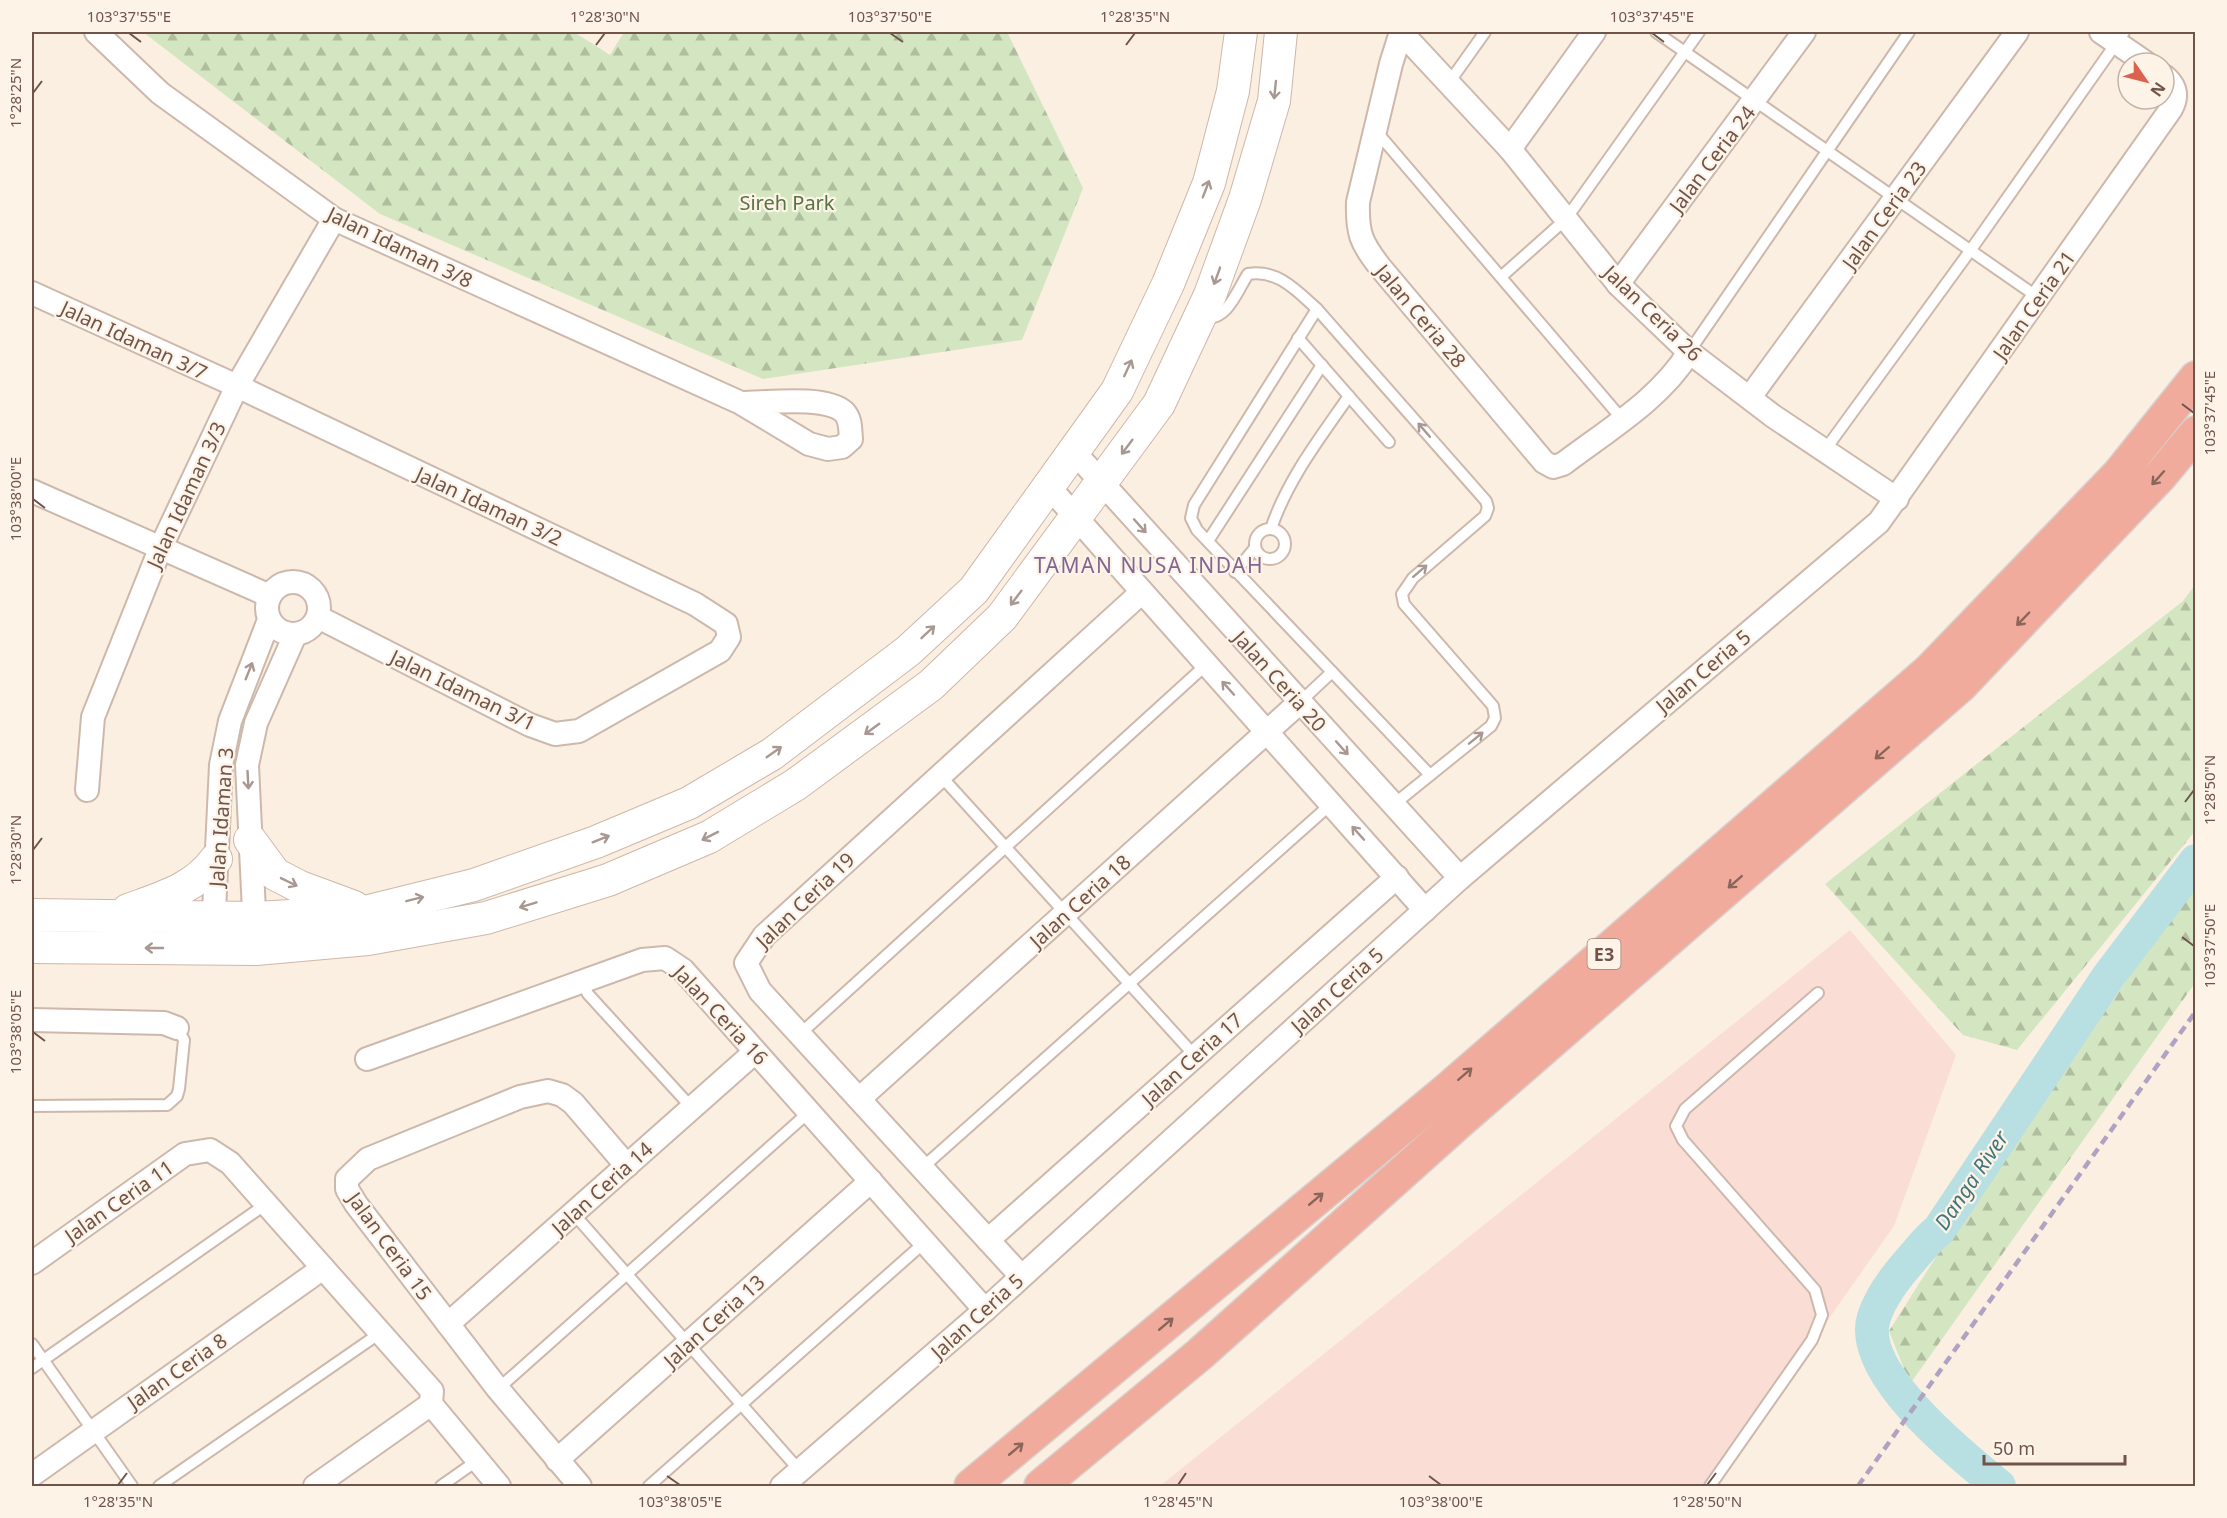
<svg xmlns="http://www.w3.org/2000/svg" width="2227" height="1518" font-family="'Noto Sans',sans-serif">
<defs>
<pattern id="forest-firs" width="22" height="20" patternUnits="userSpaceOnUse" patternTransform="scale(1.5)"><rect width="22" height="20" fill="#d3e6c1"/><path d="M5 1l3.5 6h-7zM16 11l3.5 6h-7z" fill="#b0bd9f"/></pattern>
</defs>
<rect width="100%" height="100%" fill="#faefe1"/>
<polygon fill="#faded6" points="1850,930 1956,1055 1894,1226 1711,1486 1160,1486"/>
<g fill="url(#forest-firs)">
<polygon points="143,32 574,32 610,55 624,32 1007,32 1083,188 1022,340 763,379 380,214"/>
<polygon points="2195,585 2195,831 2017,1050 1963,1035 1825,884 2183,601"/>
<polygon points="2195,883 2195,983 1910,1384 1889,1331 1967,1208"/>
</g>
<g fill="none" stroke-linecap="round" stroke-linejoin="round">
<path stroke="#b8dfe2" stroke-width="34" d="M1999,1486C1962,1456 1856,1372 1874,1317C1881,1296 1894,1279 1908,1263C1919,1251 1926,1240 1939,1230L2108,977L2196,861"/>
<defs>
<g id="service">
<polyline points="1656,32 2039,298"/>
<polyline points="1448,84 1485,32"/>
<polyline points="1376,131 1622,419"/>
<polyline points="1502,276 1566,219 1699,32"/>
<polyline points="1317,309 1194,505 1191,518 1197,530 1430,775"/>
<path d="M1204,316C1226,324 1238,289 1248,274C1278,269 1297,291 1317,309L1486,501L1488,508L1485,516L1413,578L1402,594L1404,604L1493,706L1495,718L1491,726L1393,805"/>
<polyline points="1298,338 1389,442"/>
<polyline points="1689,352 1909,32"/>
<polyline points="1825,450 1970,251 2124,32"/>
<circle cx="1270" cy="544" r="15"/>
<path d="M1271,529C1287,480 1320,438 1349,396"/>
<polyline points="1208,541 1322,365"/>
<polyline points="1235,572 1255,548"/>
<polyline points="1300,702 1332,672"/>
<polyline points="940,775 1195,1056"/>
<polyline points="582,982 588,994 692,1108"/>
<polyline points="800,1034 1207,664"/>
<polyline points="32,1106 167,1105 177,1096 179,1089 184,1040 177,1028"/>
<polyline points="922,1168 1331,804"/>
<polyline points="573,1213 800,1471"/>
<polyline points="32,1344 132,1486"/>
<polyline points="32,1368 266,1204"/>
<polyline points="498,1389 809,1112"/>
<polyline points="159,1486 380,1333"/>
<polyline points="441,1486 478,1460"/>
<polyline points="649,1486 925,1242"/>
<polyline points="1710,1486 1812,1340 1822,1315 1815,1290 1683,1140 1676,1126 1685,1109 1818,993"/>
</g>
<g id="minor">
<path d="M96,32L160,93L334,219L741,403L809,444L828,449L842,447L851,439C850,429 851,419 844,412C825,395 766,403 741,403"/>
<polyline points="2101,32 2146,63"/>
<polyline points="1510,149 1594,32"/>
<polyline points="1618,284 1804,32"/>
<polyline points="32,293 237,386 695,604 726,624 729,637 720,651 579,731 555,734 530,725 318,617"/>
<path d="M1689,352C1661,399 1606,431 1563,464L1553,467L1544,462L1380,267C1361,243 1357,233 1358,202L1391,64L1401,32L1510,149L1618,284L1689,352L1773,416L1897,499"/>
<polyline points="1750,397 2017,32"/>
<polyline points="1075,453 1460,878"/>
<polyline points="1050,488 1425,910"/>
<polyline points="32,491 270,596"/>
<circle cx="293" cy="608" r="26"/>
<polyline points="87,790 93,717 160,549 237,386 334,219"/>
<polyline points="213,932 221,765 230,721 269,620"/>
<polyline points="255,933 247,765 256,723 295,635"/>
<polyline points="32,1020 164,1023 177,1028"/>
<polyline points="367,1059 642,960 665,958 683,970 985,1310"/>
<polyline points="859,1099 1300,702"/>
<polyline points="988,1240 1397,877"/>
<polyline points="32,1263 185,1154 210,1150 230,1163 432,1391 431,1404 499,1486"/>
<polyline points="1021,1276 760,991 746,963 764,936 1142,592"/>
<polyline points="448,1324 755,1052"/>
<polyline points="557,1460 871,1181"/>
<polyline points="32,1475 323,1268"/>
<polyline points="315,1486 431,1404"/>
<polyline points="580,1486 498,1389 356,1204 347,1189 347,1179 368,1159 520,1097 548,1091 562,1095 573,1103 627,1166"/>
<path d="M782,1486L985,1310L1460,878L1879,522L2171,109C2178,96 2176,86 2164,76"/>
</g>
<g id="secondary">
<polyline points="250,840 275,874 300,887 354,907"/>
<path d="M128,910C161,898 195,889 216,859"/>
<polyline points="32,915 253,918 365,912 474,885 596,842 689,803 772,754 908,651 974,590 1117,391 1168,284 1209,183 1233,91 1241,32"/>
<polyline points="32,947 256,949 368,939 486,918 608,880 709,837 795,785 931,685 1002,617 1159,404 1210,295 1245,199 1274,101 1281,32"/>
</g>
<g id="motorway">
<polyline points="971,1486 1447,1090 1930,670 2119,474 2196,378"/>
<polyline points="1041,1486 1200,1354 1460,1121 1960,686 2161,475 2196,433"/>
</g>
</defs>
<use href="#service" stroke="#cdb8ac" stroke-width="14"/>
<use href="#minor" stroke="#cdb8ac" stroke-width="26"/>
<use href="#secondary" stroke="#cfb7a9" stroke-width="34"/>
<use href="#motorway" stroke="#d7cfcc" stroke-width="36"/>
<use href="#service" stroke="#fff" stroke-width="10"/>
<use href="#minor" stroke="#fff" stroke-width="22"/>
<use href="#secondary" stroke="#fff" stroke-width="32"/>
<use href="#motorway" stroke="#f1ab9c" stroke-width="33"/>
<polyline stroke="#b0a2c2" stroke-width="4.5" stroke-dasharray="9 6" stroke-linecap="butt" points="1858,1486 2196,1011"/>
</g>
<defs><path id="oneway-shaft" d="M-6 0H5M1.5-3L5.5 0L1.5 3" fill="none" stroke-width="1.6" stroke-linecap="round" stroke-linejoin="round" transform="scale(1.5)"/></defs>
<g stroke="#a99892">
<use href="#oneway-shaft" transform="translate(1275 90) rotate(96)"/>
<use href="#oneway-shaft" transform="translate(1206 189) rotate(-69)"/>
<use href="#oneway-shaft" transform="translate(1217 276) rotate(110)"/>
<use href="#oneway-shaft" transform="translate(1128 368) rotate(-65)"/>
<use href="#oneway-shaft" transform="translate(1424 430) rotate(-131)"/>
<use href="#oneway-shaft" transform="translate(1127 447) rotate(127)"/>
<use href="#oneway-shaft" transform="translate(1140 526) rotate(48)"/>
<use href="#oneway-shaft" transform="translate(1420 571) rotate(-41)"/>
<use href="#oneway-shaft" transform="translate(1016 598) rotate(127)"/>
<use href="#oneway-shaft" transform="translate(928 632) rotate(-43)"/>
<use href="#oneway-shaft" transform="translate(249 671) rotate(-68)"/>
<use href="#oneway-shaft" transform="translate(1228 688) rotate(-132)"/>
<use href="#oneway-shaft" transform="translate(872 729) rotate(144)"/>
<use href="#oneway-shaft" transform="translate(1476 738) rotate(-39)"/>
<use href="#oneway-shaft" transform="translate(1342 748) rotate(48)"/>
<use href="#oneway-shaft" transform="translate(774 752) rotate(-35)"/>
<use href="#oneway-shaft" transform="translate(248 780) rotate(87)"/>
<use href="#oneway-shaft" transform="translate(1358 833) rotate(-132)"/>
<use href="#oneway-shaft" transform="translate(710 836) rotate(153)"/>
<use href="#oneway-shaft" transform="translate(601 839) rotate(-22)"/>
<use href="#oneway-shaft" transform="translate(289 882) rotate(26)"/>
<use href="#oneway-shaft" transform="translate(415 899) rotate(-14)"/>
<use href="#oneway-shaft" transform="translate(528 905) rotate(163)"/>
<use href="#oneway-shaft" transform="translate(154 948) rotate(-180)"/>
</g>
<g stroke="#8a655a">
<use href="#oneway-shaft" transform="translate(2158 478) rotate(132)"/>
<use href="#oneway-shaft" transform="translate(2023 619) rotate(134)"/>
<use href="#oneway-shaft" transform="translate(1882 753) rotate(139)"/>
<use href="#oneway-shaft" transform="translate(1735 882) rotate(139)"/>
<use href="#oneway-shaft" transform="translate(1465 1074) rotate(-41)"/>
<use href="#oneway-shaft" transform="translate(1316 1199) rotate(-40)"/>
<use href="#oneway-shaft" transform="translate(1166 1324) rotate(-40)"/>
<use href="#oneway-shaft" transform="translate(1016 1449) rotate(-40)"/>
</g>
<path fill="none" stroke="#70544a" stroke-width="2" d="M129,33L141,42M890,33L903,42M1652,33L1664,42M596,45L605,33M1126,45L1135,33M33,93L42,81M2182,404L2194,413M33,499L45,508M2185,802L2194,790M33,850L42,838M2182,937L2194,946M33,1032L45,1041M667,1476L680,1485M1429,1476L1441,1485M118,1485L127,1473M1178,1485L1186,1473M1707,1485L1716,1473"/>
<g text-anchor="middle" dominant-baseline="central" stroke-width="4.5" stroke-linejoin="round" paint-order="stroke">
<rect fill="#fef3e7" stroke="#9b8479" stroke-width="1.5" x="1587.5" y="939" width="33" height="30" rx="4.5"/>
<g font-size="18" font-weight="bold" fill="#70544a">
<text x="1604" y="954">E3</text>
</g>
<g font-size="20" fill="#70544a" stroke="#fef3e7">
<text transform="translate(1712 159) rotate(-53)">Jalan Ceria 24</text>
<text transform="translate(1884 215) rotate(-54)">Jalan Ceria 23</text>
<text transform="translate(400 247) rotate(26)">Jalan Idaman 3/8</text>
<text transform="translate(2034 305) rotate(-55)">Jalan Ceria 21</text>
<text transform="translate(1653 313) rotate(44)">Jalan Ceria 26</text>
<text transform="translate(1421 316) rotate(50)">Jalan Ceria 28</text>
<text transform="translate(134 340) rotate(25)">Jalan Idaman 3/7</text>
<text transform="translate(186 495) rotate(-65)">Jalan Idaman 3/3</text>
<text transform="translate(489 506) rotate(25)">Jalan Idaman 3/2</text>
<text transform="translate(1703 671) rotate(-40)">Jalan Ceria 5</text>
<text transform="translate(1280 681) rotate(48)">Jalan Ceria 20</text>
<text transform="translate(463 690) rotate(26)">Jalan Idaman 3/1</text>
<text transform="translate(221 817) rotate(-86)">Jalan Idaman 3</text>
<text transform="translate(805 900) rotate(-44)">Jalan Ceria 19</text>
<text transform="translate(1080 901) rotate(-42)">Jalan Ceria 18</text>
<text transform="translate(1337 990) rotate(-42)">Jalan Ceria 5</text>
<text transform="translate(721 1015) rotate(47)">Jalan Ceria 16</text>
<text transform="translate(1192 1059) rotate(-42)">Jalan Ceria 17</text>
<text transform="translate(602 1188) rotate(-42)">Jalan Ceria 14</text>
<text transform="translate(119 1201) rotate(-35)">Jalan Ceria 11</text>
<text transform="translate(390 1246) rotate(54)">Jalan Ceria 15</text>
<text transform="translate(977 1316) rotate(-42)">Jalan Ceria 5</text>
<text transform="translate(714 1321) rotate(-42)">Jalan Ceria 13</text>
<text transform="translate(177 1371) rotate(-35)">Jalan Ceria 8</text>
</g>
<g font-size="20" fill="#557543" stroke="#fef3e7">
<text x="787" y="202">Sireh Park</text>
</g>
<g font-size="21" letter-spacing="1.5" fill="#806693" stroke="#fef3e7">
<text x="1149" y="565">TAMAN NUSA INDAH</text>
</g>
<g font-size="21" font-style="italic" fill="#43767b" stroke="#fef3e7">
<text transform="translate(1971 1180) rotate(-56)">Danga River</text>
</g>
</g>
<rect width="2227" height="1518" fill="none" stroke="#fef3e7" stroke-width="66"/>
<g transform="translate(2146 81) rotate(125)"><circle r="28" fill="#fef3e7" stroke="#c5b3a8" stroke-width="1.5"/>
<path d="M0-4.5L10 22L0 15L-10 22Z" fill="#dd624e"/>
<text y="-9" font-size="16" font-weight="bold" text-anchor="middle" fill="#70544a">N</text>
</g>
<path d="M1984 1455v9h141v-9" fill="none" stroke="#70544a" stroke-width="3"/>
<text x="1993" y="1455" font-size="18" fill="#70544a" stroke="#fef3e7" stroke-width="4.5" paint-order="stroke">50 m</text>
<rect x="33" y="33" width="2161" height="1452" fill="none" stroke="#70544a" stroke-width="2"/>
<g font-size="15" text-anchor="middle" fill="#70544a">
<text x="129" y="22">103°37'55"E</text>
<text x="605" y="22">1°28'30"N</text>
<text x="890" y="22">103°37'50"E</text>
<text x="1135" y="22">1°28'35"N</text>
<text x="1652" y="22">103°37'45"E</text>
<text transform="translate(16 93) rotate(-90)" y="5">1°28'25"N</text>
<text transform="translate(2210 413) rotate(-90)" y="5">103°37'45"E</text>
<text transform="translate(16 499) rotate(-90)" y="5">103°38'00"E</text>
<text transform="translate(2210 790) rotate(-90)" y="5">1°28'50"N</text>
<text transform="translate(16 850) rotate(-90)" y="5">1°28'30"N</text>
<text transform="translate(2210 946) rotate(-90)" y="5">103°37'50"E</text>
<text transform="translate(16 1032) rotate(-90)" y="5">103°38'05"E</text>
<text x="118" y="1507">1°28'35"N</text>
<text x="680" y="1507">103°38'05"E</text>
<text x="1178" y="1507">1°28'45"N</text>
<text x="1441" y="1507">103°38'00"E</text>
<text x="1707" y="1507">1°28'50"N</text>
</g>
</svg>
